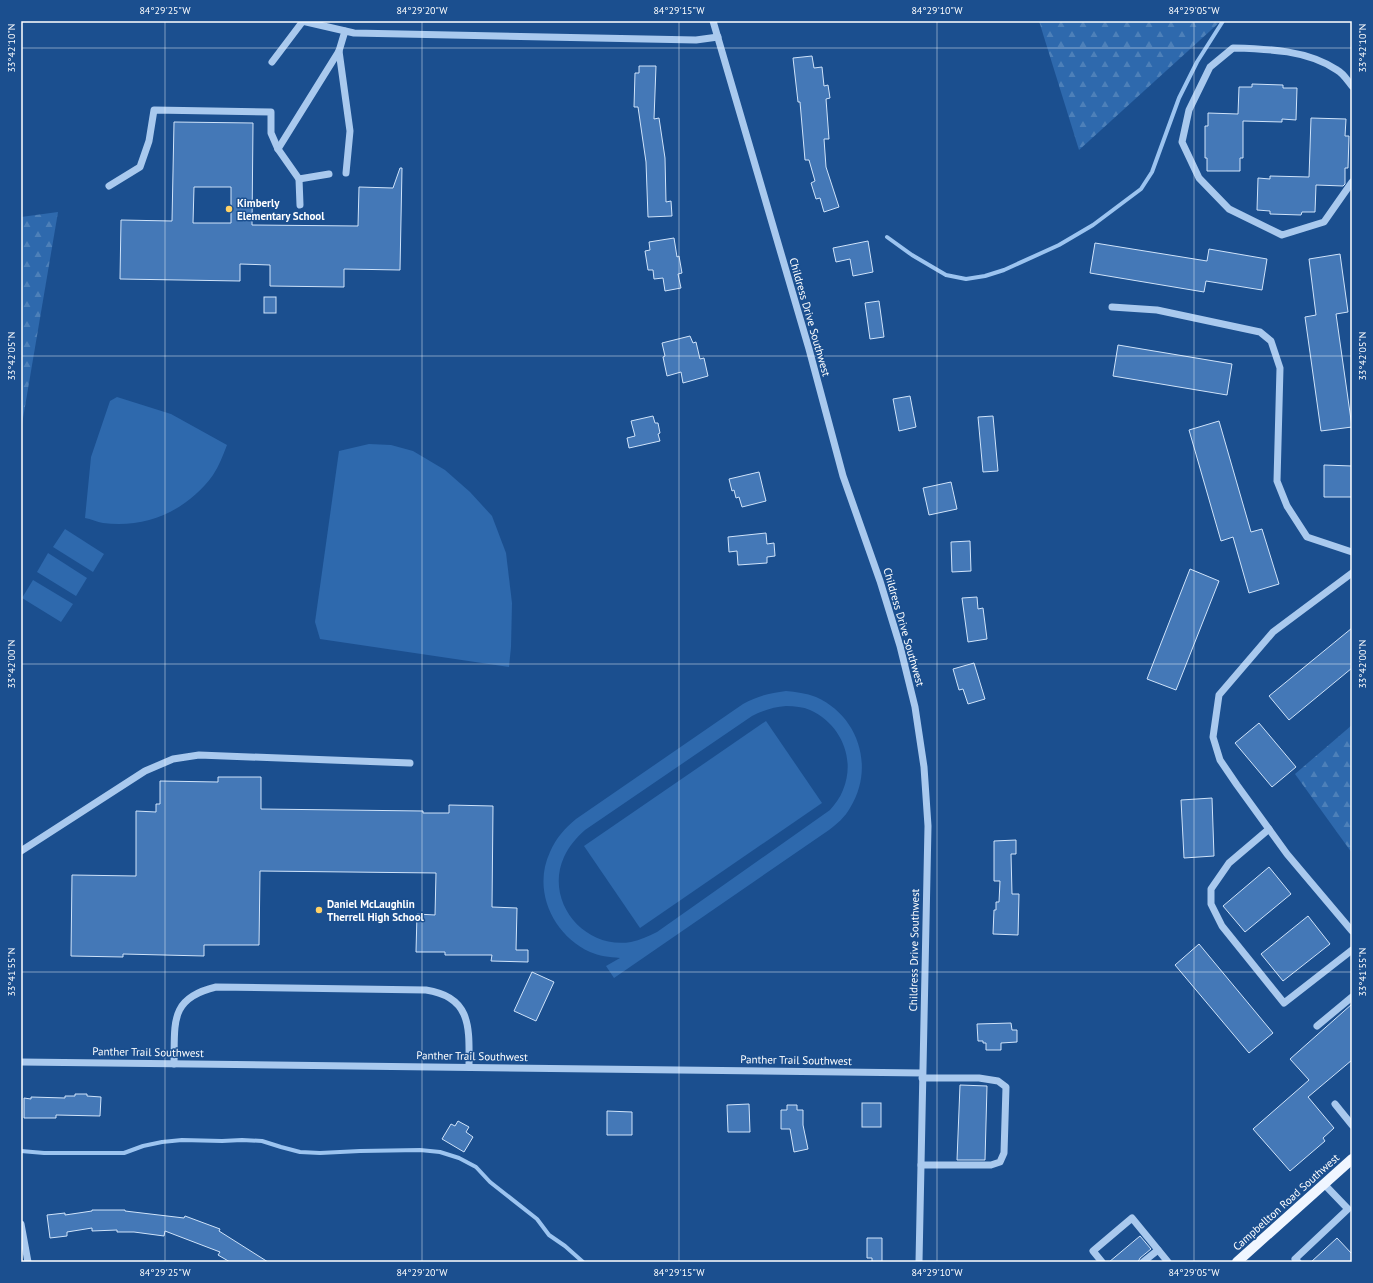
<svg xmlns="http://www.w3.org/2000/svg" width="1373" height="1283" font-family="'PT Sans',sans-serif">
<defs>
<pattern id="forest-firs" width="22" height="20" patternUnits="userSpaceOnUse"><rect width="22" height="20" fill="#2e69ad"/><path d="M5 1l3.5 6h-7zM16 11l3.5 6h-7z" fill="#4d80b9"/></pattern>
</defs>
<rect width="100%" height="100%" fill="#1b4f8f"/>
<g fill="url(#forest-firs)">
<polygon points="1039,21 1221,21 1079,150"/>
<polygon points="58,212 21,430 21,217"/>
<polygon points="1352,725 1352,853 1295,774"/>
</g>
<g fill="#2e69ad" fill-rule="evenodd">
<path d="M117,397L171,414L227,445C223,455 219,466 213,475C188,510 146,529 103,523C97,522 91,519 85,518L91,457L110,401Z"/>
<polygon points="369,444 391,445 413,451 445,470 470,492 492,516 506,553 512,603 511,647 509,667 320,639 315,622 339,451"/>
<polygon points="65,529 104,554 93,572 53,547"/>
<polygon points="48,553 87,578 76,596 37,572"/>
<polygon points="33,580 73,604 61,622 22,598"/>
<path d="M786,691C796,692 806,693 816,697C859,716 875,768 850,808C845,817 837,824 829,830L614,978L606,966L620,958C609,957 599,956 590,952C553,935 532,890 550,852C556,838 565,828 576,819L743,704C757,696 770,693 786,691ZM786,706C795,706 803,707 810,710C841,724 856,759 843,790C840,798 835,804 830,810L657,932C649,936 640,940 631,942C584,950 544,901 564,857C569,846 576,838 585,830L752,716C764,710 774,707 786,706Z"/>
<polygon points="766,721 822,803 640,928 584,846"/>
</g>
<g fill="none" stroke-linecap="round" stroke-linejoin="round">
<g stroke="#9cc4f0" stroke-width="4">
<polyline points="887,237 912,255 946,275 966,279 985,276 1004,270 1059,245 1093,225 1141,189 1152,172 1179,98 1197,62 1223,21"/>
<polyline points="21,1151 44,1153 124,1153 143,1146 162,1142 182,1140 222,1141 242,1140 262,1141 281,1147 300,1152 320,1153 360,1151 420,1150 440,1152 459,1158 476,1167 490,1182 537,1219 549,1235 565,1246 583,1262"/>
</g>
</g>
<g fill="#4478b7" stroke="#cfe3fa" fill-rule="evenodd">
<polygon points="812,56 814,68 822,67 824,86 828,85 830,98 826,99 829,139 824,139 826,167 839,207 824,212 820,198 816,199 811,183 815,181 809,160 805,160 800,102 798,102 793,58"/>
<polygon points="639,66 656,66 654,119 659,118 665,158 666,202 671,201 672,216 648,217 646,162 638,107 634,107 635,73 639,73"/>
<polygon points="1252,84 1283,85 1283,88 1297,88 1296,120 1282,119 1282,122 1243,121 1243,158 1240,158 1240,171 1207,171 1207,158 1205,158 1205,126 1208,126 1208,113 1238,114 1239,87 1252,87"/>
<polygon points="1311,118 1346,119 1345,136 1349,136 1348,168 1345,168 1345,184 1343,186 1316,185 1315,212 1302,212 1301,215 1270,214 1270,211 1257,210 1258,178 1270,179 1270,176 1309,177"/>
<path d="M174,122L253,123L252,225L358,226L359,187L393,188L400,168H402L400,270L344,269V287L270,286V265L240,264V281L120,279L121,220L172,221ZM194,187H231V223H193Z"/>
<polygon points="674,238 677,257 679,256 682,273 678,274 681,288 665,291 663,278 654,279 653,270 648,270 645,251 650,250 649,242"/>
<polygon points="868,241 873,272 853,276 850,259 836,262 833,248"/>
<polygon points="1095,243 1207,261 1209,249 1267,259 1262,290 1206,281 1204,292 1090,273"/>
<polygon points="1340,254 1348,312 1336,314 1352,427 1321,431 1305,317 1316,315 1309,259"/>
<rect x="264" y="297" width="12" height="16"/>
<polygon points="879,301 884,337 870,339 865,303"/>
<polygon points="690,336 693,343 696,342 700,359 704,358 708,376 683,383 681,372 667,376 663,357 665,356 662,343"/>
<polygon points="1118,345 1232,364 1227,395 1113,376"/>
<polygon points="910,396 916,427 899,431 893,399"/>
<polygon points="653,416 655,423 658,423 660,433 658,434 660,441 629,448 627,438 635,436 631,421"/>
<polygon points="993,416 998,471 983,472 978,417"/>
<polygon points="1219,421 1251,532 1262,529 1279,584 1249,593 1233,537 1221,541 1189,430"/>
<polygon points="1324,465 1352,466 1352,497 1324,497"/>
<polygon points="759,472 766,501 742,507 739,497 736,498 734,490 732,491 729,479"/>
<polygon points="951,482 957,509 929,515 923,488"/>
<polygon points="766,533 767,544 774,543 775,556 767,557 767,563 738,565 737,551 729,552 728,537"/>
<polygon points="970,541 971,571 952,572 951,542"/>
<polygon points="1190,569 1219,581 1176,690 1147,679"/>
<polygon points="977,597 978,609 983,608 987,639 968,642 962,598"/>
<polygon points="1352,628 1352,668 1289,720 1269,696"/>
<polygon points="974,663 985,699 968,704 963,689 959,690 953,669"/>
<polygon points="1259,723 1296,767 1272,787 1235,743"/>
<polygon points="218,777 261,777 261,809 423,811 423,813 449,813 449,805 493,806 492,907 517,908 516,950 528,950 528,962 491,961 492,955 445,955 445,952 416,952 417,914 435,915 436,873 260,871 259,945 204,945 204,956 123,954 123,957 71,956 72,875 136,876 136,811 156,812 156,804 160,804 160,781 218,782"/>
<polygon points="1212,798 1214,856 1184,858 1181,800"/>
<polygon points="1016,840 1016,854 1011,854 1012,894 1019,894 1018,935 993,934 994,910 996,910 996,902 999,902 1000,881 994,881 994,841"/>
<polygon points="1269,867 1291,894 1245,932 1223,906"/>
<polygon points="1308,916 1330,944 1283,981 1261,954"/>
<polygon points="1199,944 1273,1033 1249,1053 1175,965"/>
<polygon points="532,972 554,982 536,1021 514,1011"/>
<polygon points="1352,1004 1352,1060 1308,1097 1334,1128 1323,1138 1325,1141 1290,1171 1253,1129 1309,1080 1290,1059"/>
<polygon points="1011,1023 1012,1030 1017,1030 1017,1042 1001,1043 1001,1050 986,1050 986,1043 983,1043 983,1041 978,1041 977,1024"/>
<polygon points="960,1085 987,1086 985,1160 957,1160"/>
<polygon points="75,1094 87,1094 87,1096 101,1097 100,1116 56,1115 56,1118 24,1118 24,1098 31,1099 31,1097 65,1098 65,1096 75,1096"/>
<rect x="862" y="1103" width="19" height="24"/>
<polygon points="749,1104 750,1132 728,1132 727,1105"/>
<polygon points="787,1105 797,1105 797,1110 803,1110 803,1125 808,1149 794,1152 790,1129 781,1129 781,1110 787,1110"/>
<polygon points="607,1111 632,1112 632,1135 607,1135"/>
<polygon points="458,1121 469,1127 466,1132 473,1137 464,1152 442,1139 451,1124 455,1126"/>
<polygon points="92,1210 125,1210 125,1211 184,1218 185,1216 220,1229 219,1231 268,1262 230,1262 218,1255 220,1252 165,1231 164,1236 134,1232 117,1232 117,1230 92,1231 92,1228 67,1232 67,1236 50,1238 47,1215 65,1213 65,1215 92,1211"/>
<polygon points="1140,1236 1151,1249 1140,1258 1138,1262 1109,1262"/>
<polygon points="867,1238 882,1238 882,1262 872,1262 872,1258 867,1258"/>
<polygon points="1337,1238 1352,1254 1352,1262 1311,1262"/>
</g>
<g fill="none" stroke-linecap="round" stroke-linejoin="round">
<g stroke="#a9c9ee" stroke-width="7">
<polyline points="302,21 354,33 696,40 718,37"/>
<polyline points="713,21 809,349 843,476 880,581 900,646 915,707 924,767 928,826 919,1262"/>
<polyline points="339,51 350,131 346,173"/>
<polyline points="272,62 303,21"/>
<path d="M1352,86C1348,81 1343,73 1337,70C1307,50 1269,49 1233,48L1210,67L1189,110L1182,142L1199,178L1229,209L1282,235L1324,222L1352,182"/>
<polyline points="278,149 339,51 345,31"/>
<polyline points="299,179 329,174"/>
<polyline points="109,186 140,167 149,141 154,110 271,112 271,133 278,149 299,179 300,205"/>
<polyline points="1112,307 1157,310 1260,332 1271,341 1280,368 1277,481 1287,506 1307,537 1352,552"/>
<polyline points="1352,573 1273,632 1219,695 1213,737 1220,760 1237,785 1287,854 1352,931"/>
<polyline points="1269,829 1229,863 1211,889 1211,904 1222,926 1284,1003 1352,950"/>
<polyline points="21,851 145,771 173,759 199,755 410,763"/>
<polyline points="1317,1026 1352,997"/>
<polyline points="21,1062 922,1073"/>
<path d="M174,1064C175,1023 169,998 216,987L426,990C473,997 469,1030 469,1067"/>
<polyline points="1335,1104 1352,1125"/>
<polyline points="921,1165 991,1165 1000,1162 1004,1153 1006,1087 998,1081 979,1078 922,1078"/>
<polyline points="21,1224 28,1262"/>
<polyline points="1102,1262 1093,1251 1132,1218 1168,1262"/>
<polyline points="1143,1262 1158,1250"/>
<polyline points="1298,1262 1295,1259 1348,1209 1324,1184"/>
</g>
<polyline stroke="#f0f6ff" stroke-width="10" points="1237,1262 1352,1159"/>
</g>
<path fill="none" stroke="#fff" stroke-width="1" stroke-opacity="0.45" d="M165,21V1262M422,21V1262M679,21V1262M937,21V1262M1194,21V1262M21,48H1352M21,356H1352M21,664H1352M21,972H1352"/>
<g fill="#ffd166" stroke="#1b4f8f" stroke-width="1.5">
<circle cx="229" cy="209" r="4"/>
<circle cx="319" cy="910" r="4"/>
</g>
<g text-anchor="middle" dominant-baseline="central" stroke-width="3" stroke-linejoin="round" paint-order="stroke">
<g font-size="11" font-weight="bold" fill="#fff" stroke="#1b4f8f" text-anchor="start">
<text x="237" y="203">Kimberly<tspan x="237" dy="13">Elementary School</tspan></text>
<text x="327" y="904">Daniel McLaughlin<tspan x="327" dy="13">Therrell High School</tspan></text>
</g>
<g font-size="11" fill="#fff" stroke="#1b4f8f">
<text transform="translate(810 317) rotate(74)">Childress Drive Southwest</text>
<text transform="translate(904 627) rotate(74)">Childress Drive Southwest</text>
<text transform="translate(914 950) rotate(-89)">Childress Drive Southwest</text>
<text transform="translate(148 1052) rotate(1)">Panther Trail Southwest</text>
<text transform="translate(472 1056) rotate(1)">Panther Trail Southwest</text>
<text transform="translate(796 1060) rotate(1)">Panther Trail Southwest</text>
<text transform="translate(1286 1202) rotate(-42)">Campbellton Road Southwest</text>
</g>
</g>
<rect width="1373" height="1283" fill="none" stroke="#1b4f8f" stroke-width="44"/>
<rect x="22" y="22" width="1329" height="1239" fill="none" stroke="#fff" stroke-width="1.5"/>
<g font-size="10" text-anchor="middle" fill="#fff">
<text x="165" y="14">84°29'25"W</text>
<text x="422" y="14">84°29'20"W</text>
<text x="679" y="14">84°29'15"W</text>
<text x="937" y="14">84°29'10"W</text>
<text x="1194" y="14">84°29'05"W</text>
<text transform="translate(11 48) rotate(-90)" y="4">33°42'10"N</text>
<text transform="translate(1362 48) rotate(-90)" y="4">33°42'10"N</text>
<text transform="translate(11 356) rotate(-90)" y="4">33°42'05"N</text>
<text transform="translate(1362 356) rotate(-90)" y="4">33°42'05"N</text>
<text transform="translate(11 664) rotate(-90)" y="4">33°42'00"N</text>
<text transform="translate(1362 664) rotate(-90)" y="4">33°42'00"N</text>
<text transform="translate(11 972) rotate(-90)" y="4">33°41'55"N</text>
<text transform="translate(1362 972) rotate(-90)" y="4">33°41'55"N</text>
<text x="165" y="1276">84°29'25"W</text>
<text x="422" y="1276">84°29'20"W</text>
<text x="679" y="1276">84°29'15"W</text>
<text x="937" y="1276">84°29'10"W</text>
<text x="1194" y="1276">84°29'05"W</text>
</g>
</svg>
